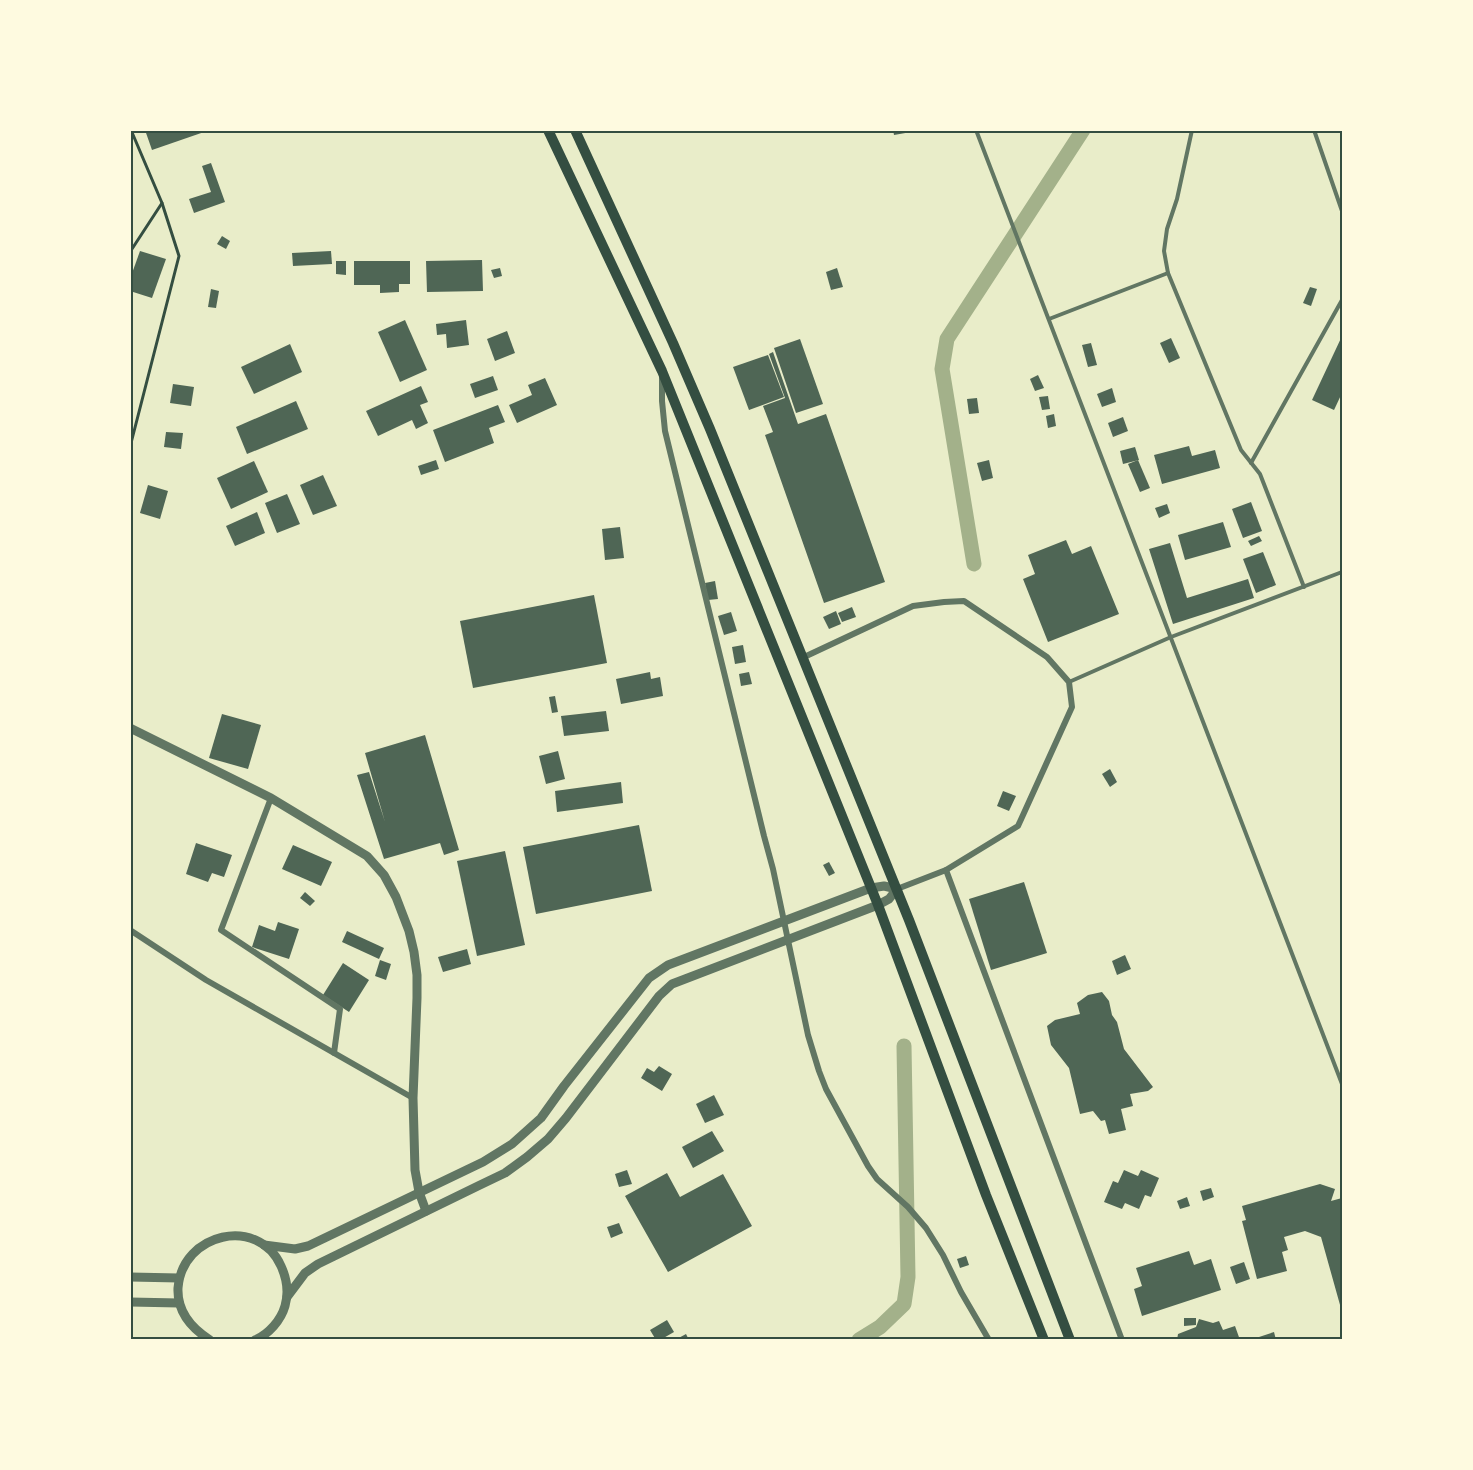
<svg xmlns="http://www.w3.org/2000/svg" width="1473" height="1470" font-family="Lora,serif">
<rect width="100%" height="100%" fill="#e9edc9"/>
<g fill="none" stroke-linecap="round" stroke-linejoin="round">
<g stroke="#a3b18a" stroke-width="15">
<polyline points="974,564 942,369 947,339 1083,130"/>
<polyline points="859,1340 880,1327 904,1304 908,1277 904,1046"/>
</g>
</g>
<g fill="#4f6655">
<polygon points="145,130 207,130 207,131 152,150"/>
<polygon points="893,130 911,130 911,132 894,135"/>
<polygon points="211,163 225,202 194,213 189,199 211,192 202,166"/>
<polygon points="222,236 230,241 226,249 217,244"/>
<polygon points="140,251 166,259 152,298 130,291 130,279"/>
<polygon points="331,251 332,264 293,266 292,253"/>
<polygon points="482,260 483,291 427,292 426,261"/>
<polygon points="336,261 346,261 346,275 336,274"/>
<polygon points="354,261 410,261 410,284 399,284 399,292 380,293 380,285 354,285"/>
<polygon points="500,268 502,276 494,278 491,270"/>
<polygon points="837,268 843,287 831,290 826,272"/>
<polygon points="1310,287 1317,289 1311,306 1303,303"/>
<polygon points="211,289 219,291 216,308 208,307"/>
<polygon points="405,320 427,370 400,382 378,332"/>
<polygon points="466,320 469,345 447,348 446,334 437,335 436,324"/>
<polygon points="507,331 515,353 495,361 487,339"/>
<polygon points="1342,336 1342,393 1334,410 1312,400"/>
<polygon points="1171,338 1180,358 1169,363 1160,343"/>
<polygon points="800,339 823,404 796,413 774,348"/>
<polygon points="1091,343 1097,365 1088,367 1082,345"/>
<polygon points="290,344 302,372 254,394 241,367"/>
<polygon points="773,352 798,424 826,414 885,582 824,603 765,435 773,432 763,406 785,398 769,354"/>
<polygon points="768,355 784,397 749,410 733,367"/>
<polygon points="1038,375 1044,388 1035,391 1030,379"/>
<polygon points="493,376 498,390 475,398 470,384"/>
<polygon points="545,378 557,405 517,423 509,405 532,395 528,385"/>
<polygon points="173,384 194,387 191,406 170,403"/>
<polygon points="421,386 428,402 420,405 428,423 416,429 412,420 378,436 366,411"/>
<polygon points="1112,388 1116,402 1102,407 1097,394"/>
<polygon points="1048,396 1050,409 1042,410 1039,397"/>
<polygon points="977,398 979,413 969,414 967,399"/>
<polygon points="296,401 308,429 247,454 236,427"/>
<polygon points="498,405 505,422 489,428 494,443 445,462 433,430"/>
<polygon points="1054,414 1056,426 1048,428 1046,416"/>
<polygon points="1123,417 1128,431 1113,437 1108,423"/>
<polygon points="166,432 183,433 181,449 164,447"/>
<polygon points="1189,446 1192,456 1215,450 1220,468 1162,484 1154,455"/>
<polygon points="1135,447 1139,460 1123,464 1120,451"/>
<polygon points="436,460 439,469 421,475 418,466"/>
<polygon points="989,460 993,478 982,481 977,463"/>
<polygon points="1138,460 1150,488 1140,492 1128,464"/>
<polygon points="254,461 268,492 231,509 217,478"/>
<polygon points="323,475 337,506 313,515 300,485"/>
<polygon points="148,485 168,491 160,519 140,513"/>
<polygon points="287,494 300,524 277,533 265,503"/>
<polygon points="1251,502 1262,531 1243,538 1232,509"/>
<polygon points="1167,504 1170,513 1159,518 1155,508"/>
<polygon points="257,512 265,533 235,546 226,526"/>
<polygon points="1223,522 1231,547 1185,560 1178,535"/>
<polygon points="620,527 624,558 605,560 602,529"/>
<polygon points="1259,536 1262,541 1251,546 1248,541"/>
<polygon points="1066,540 1072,554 1091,546 1119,614 1048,642 1023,579 1035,574 1028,555"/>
<polygon points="1170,543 1187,598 1248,579 1254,598 1173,624 1149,549"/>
<polygon points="1263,552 1276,585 1256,593 1243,559"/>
<polygon points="715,581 718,599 708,600 705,583"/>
<polygon points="594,595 607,663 473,688 460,621"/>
<polygon points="852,607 856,617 842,622 838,613"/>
<polygon points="836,611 841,624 829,629 823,617"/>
<polygon points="731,612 737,631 724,635 718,616"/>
<polygon points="743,645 746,662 735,664 732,647"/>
<polygon points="650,672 651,679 660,677 663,696 621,704 616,679"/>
<polygon points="749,672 752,684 741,686 739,674"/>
<polygon points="555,696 558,712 552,713 549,697"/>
<polygon points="606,711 609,731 564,736 561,716"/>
<polygon points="222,714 261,725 248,769 209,758"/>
<polygon points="425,735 459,850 444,855 440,843 384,859 357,775 369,772 385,822 365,753"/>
<polygon points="558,751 565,779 546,784 539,756"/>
<polygon points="1110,769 1117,782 1110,787 1102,774"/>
<polygon points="621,782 623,803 557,812 555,791"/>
<polygon points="1003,791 1016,796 1009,811 997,806"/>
<polygon points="639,825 652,891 536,914 523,847"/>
<polygon points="196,843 232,855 224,877 212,873 208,882 186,874"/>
<polygon points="293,845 332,862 321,886 282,869"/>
<polygon points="505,851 525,945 477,956 457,861"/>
<polygon points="829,862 835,873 829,876 823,865"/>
<polygon points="1024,882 1047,953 991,970 969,899"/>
<polygon points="305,892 315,901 310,906 300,898"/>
<polygon points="278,922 299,929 289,959 252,947 259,925 275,931"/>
<polygon points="347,931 384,948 379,959 342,942"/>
<polygon points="467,949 471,964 443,972 438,957"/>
<polygon points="1125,955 1131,969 1117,975 1112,961"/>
<polygon points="380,960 391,964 386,980 375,976"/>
<polygon points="343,963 369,980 349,1012 323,995"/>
<polygon points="1102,992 1109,1001 1112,1015 1117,1022 1124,1049 1153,1087 1148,1091 1130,1094 1133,1106 1121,1109 1126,1130 1109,1134 1105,1120 1101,1121 1093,1111 1080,1114 1069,1068 1051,1045 1047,1026 1055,1020 1080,1014 1077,1003 1088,995"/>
<polygon points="659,1066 672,1074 662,1091 641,1078 647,1068 654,1072"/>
<polygon points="714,1095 724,1115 705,1123 696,1104"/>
<polygon points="712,1131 724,1151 693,1168 682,1147"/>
<polygon points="627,1170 632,1184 619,1187 615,1174"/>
<polygon points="1124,1170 1138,1176 1141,1170 1159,1178 1151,1197 1145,1195 1139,1209 1125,1203 1122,1209 1104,1202 1113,1181 1118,1183"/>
<polygon points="667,1173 680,1197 723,1174 752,1226 668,1272 625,1196"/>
<polygon points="1320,1184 1335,1189 1331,1201 1342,1198 1342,1312 1321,1237 1305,1231 1284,1237 1288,1250 1282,1252 1287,1271 1257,1279 1242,1221 1246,1220 1242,1206"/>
<polygon points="1211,1188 1214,1197 1203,1201 1200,1191"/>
<polygon points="1187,1197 1190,1206 1180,1209 1177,1201"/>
<polygon points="619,1223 623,1233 611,1238 607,1227"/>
<polygon points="1189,1251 1194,1265 1211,1259 1221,1290 1142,1316 1134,1289 1142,1286 1136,1268"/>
<polygon points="966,1256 969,1265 960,1268 957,1259"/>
<polygon points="1244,1262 1250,1279 1236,1284 1230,1267"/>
<polygon points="1184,1318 1196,1318 1196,1325 1184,1326"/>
<polygon points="1199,1319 1213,1323 1219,1321 1223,1330 1235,1326 1240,1340 1177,1340 1178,1334 1196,1327"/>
<polygon points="667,1320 674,1332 660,1340 656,1340 650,1330"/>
<polygon points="1274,1332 1276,1340 1260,1340 1259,1337"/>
<polygon points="686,1334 689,1340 675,1340"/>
</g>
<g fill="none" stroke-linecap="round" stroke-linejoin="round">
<g stroke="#344e41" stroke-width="3">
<polyline points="130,252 162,203 131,130"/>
<polyline points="130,447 179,256 162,203"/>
</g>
<g stroke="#617663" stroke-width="4">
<polyline points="976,130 1342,1084"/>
<polyline points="1192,130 1177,199 1167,229 1164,251 1168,273 1241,450 1260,474 1304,587"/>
<polyline points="1314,130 1342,211"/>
<polyline points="1049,319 1168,273"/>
<polyline points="1251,463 1342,300"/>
<polyline points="1069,682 1171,637 1342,572"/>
</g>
<g stroke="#617663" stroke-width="6">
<polyline points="662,378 662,401 665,431 764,836 773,869 808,1035 819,1071 826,1089 868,1166 877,1179 908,1207 926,1228 943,1255 961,1292 989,1340"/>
<polyline points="802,658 913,606 944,602 964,601 1047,657 1069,682 1072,707 1018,826 946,870 897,889"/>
<polyline points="271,798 221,930 340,1009 334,1053"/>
<polyline points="946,870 1122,1340"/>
<polyline points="130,930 206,980 413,1098"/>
</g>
<g stroke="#617663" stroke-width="9">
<polyline points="130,728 271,798 367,856 384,875 396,897 409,931 414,952 417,975 417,998 413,1098 415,1170 419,1192 426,1211"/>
<polyline points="264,1245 295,1249 308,1246 483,1162 512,1144 541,1118 564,1086 649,978 668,965 871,888 884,886 897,889 889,899 878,905 672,984 659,996 566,1118 548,1139 527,1157 505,1173 480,1185 318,1264 305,1273 287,1297"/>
<polyline points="130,1277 179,1278"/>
<polyline points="130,1302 179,1303"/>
<path d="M210,1340C191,1328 177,1311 178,1288C182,1233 258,1215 281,1266C287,1279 289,1292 285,1306C281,1320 269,1334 255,1340"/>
</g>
<g stroke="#344e41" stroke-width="10">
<polyline points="548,130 662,371 878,905 986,1195 1044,1340"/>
<polyline points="575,130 673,343 710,429 909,920 1070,1340"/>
</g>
</g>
<rect width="1473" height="1470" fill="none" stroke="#fefae0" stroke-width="264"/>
<rect x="132" y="132" width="1209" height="1206" fill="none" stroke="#344e41" stroke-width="2"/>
</svg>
